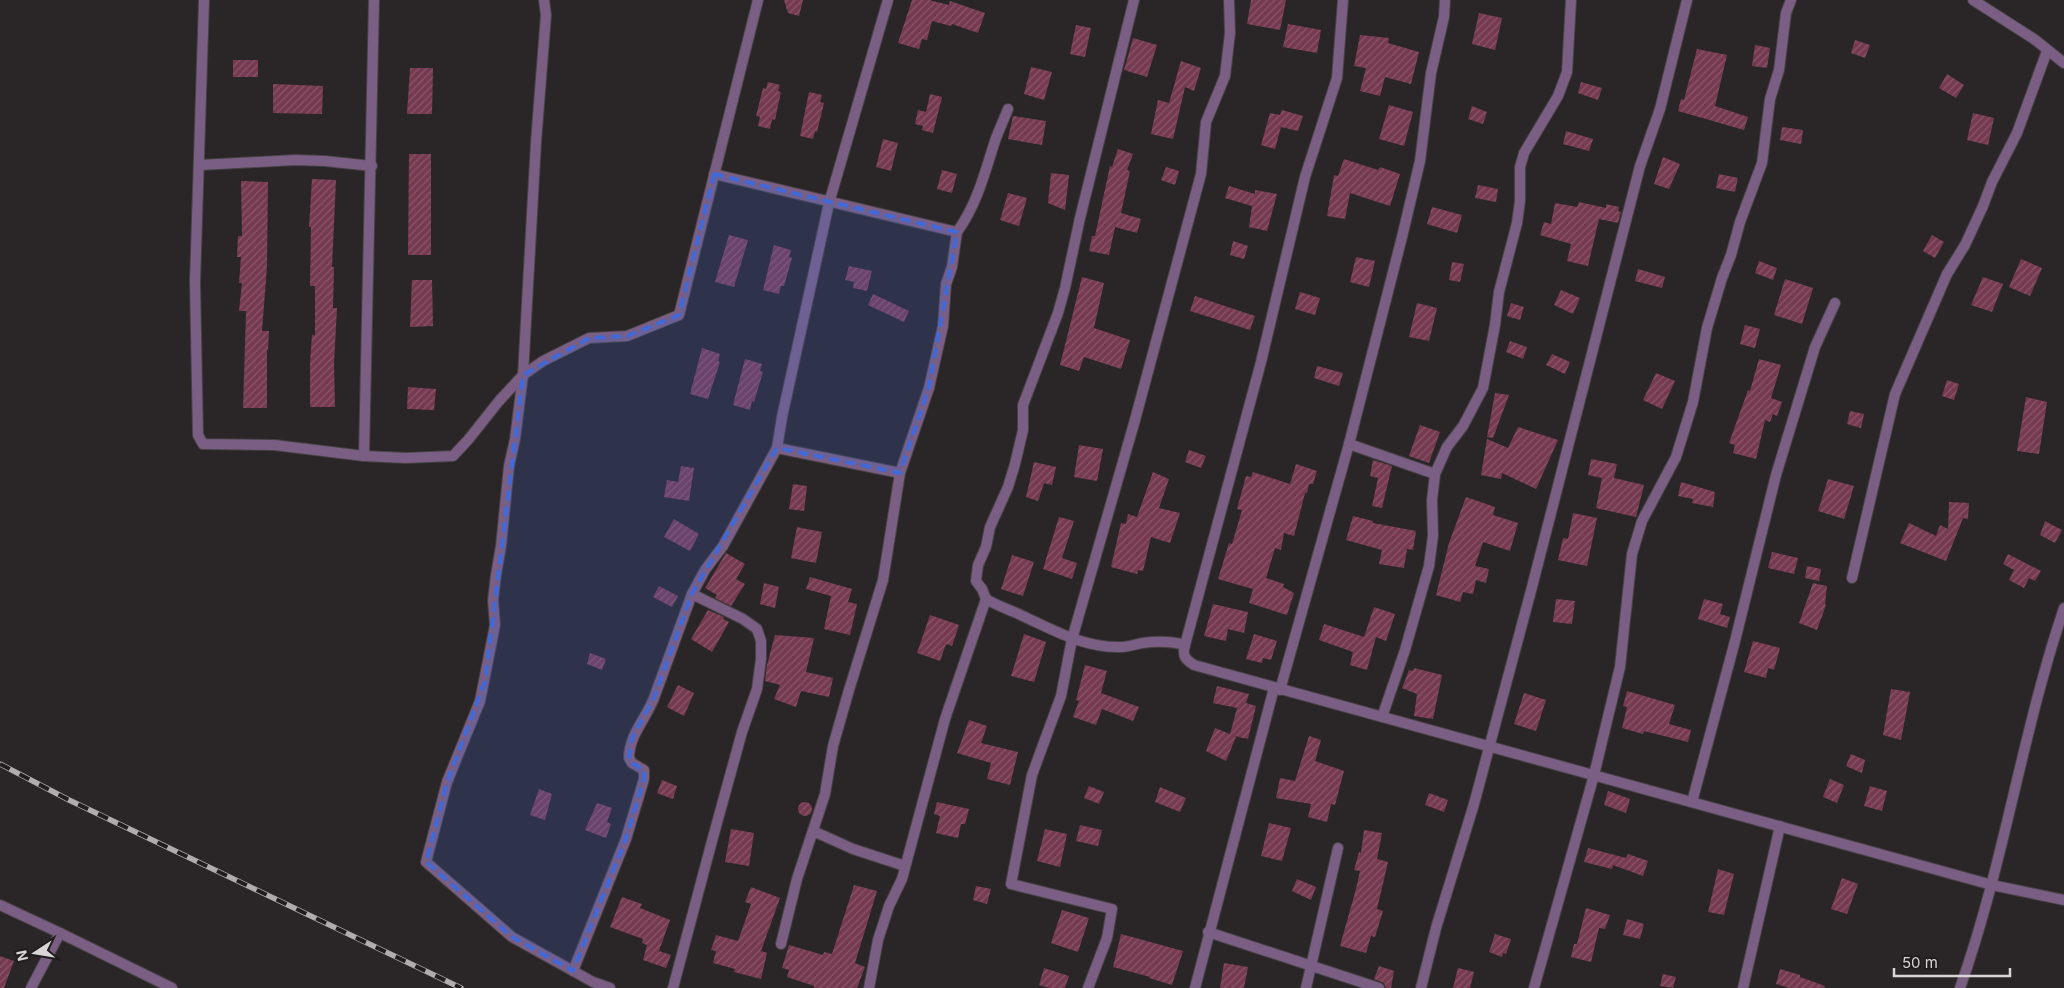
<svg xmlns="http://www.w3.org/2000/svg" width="2064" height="988" font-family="Inter,sans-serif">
<defs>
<pattern id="building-hatch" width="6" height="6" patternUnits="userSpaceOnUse" patternTransform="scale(1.25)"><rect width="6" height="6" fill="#763a50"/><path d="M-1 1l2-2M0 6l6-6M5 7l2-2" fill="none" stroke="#895668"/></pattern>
</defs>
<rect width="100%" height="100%" fill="#2a2628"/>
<g fill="url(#building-hatch)">
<polygon points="784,0 803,0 799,16 788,13"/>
<polygon points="912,0 929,0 949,5 950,1 985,13 978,33 952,24 951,26 932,21 927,40 922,39 919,49 898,43"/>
<polygon points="1251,0 1286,0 1280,30 1247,24"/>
<polygon points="1479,13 1502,18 1495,50 1472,44"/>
<polygon points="1288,24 1321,30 1317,53 1283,47"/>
<polygon points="1076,25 1091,28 1085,57 1070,54"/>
<polygon points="1360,35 1389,38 1388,43 1419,52 1411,84 1385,77 1380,96 1360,91 1366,68 1354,66"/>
<polygon points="1133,38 1157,45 1147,77 1124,70"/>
<polygon points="1855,40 1870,45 1865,58 1851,53"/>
<polygon points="1755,45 1770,48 1767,68 1752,66"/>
<polygon points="1697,49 1727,55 1715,106 1748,117 1744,130 1678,111 1681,99 1684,100"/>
<rect x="233" y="60" width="25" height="17"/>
<polygon points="1181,61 1201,68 1194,91 1185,87 1173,139 1151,134 1158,100 1169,103"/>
<polygon points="1031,67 1052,72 1044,100 1024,94"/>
<polygon points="410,68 433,68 432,114 407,114"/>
<polygon points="1947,74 1964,85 1956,98 1939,88"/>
<polygon points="768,82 780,85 778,91 781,92 775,120 772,119 770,129 758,126 760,117 756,116 763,88 766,89"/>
<polygon points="1581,82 1602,88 1598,100 1578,93"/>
<polygon points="273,84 323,86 322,114 273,113"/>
<polygon points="809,92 822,95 820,102 824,103 817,132 815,131 813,139 800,136"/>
<polygon points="930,94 942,97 933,133 922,130 923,126 915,124 918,110 926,112"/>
<polygon points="1389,105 1413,112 1404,146 1379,139"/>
<polygon points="1472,106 1487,112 1483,124 1468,119"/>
<polygon points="1282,110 1303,116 1298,131 1281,127 1275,149 1261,145 1270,113 1280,115"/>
<polygon points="1973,113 1994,118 1988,145 1967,140"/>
<polygon points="1013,116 1046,121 1042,145 1008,139"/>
<polygon points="1782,127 1803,130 1801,144 1780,140"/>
<polygon points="1566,131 1593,139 1589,151 1563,144"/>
<polygon points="883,139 898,143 891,171 876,167"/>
<polygon points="1118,149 1133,154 1127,170 1130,171 1121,213 1141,219 1137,233 1115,227 1109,255 1089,251 1092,236 1095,236 1110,166 1112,167"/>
<polygon points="409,154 431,154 431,255 408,255"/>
<polygon points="1663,157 1680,164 1669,189 1654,184"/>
<polygon points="1344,159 1378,170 1380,167 1400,174 1390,206 1350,193 1345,219 1327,216 1334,175 1338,176"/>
<polygon points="1166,167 1179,171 1175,185 1161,180"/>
<polygon points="942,170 957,174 952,193 937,189"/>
<polygon points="1051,173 1069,175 1065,210 1048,203"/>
<polygon points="1719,174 1738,178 1735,192 1716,188"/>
<polygon points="312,179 336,180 332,267 334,267 333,308 337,308 334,363 335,407 310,407 310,363 312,335 315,335 315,286 310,286 311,227 309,227"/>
<polygon points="241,181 268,182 267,266 262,331 269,331 268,350 267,350 267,408 243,408 246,311 239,311 242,283 239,283 241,257 237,257 238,236 242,236"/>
<polygon points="1478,185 1498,189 1496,202 1475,198"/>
<polygon points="1229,186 1255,194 1255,190 1277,194 1267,231 1249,227 1252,206 1225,198"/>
<polygon points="1008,193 1027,198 1019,226 1000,220"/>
<polygon points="1579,202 1606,208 1606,204 1619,207 1618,211 1621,212 1618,223 1599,219 1588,266 1567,261 1571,244 1540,235 1544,222 1551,224 1555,203 1577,207"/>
<polygon points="1432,207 1462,215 1457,233 1427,224"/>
<polygon points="729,235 748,240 734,287 715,282"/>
<polygon points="1932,235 1944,242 1935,258 1923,251"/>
<polygon points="1233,241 1248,246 1244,259 1230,255"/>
<polygon points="774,245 791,250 789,257 792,258 784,286 781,286 779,294 763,290"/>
<polygon points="1356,257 1375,261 1369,287 1350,282"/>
<polygon points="2021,259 2042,268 2030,296 2009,287"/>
<polygon points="1759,261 1777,268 1773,280 1755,273"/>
<polygon points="1452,262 1464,264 1460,282 1449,280"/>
<polygon points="849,266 872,271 867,291 853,288 854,282 845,280"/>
<polygon points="1638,269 1665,277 1662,288 1635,281"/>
<polygon points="1082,277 1104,283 1094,328 1130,340 1121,369 1084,357 1079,371 1060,365"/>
<polygon points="1983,277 2003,284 1992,312 1971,305"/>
<polygon points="1785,279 1813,288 1802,324 1774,315"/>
<polygon points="412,280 432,280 433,326 410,327"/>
<polygon points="1561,290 1580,298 1573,314 1554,305"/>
<polygon points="1300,292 1320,298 1315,315 1295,309"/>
<polygon points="873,294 909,311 904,322 868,305"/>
<polygon points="1195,296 1255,316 1250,330 1190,311"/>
<polygon points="1417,303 1437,308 1429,341 1409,337"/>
<polygon points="1511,303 1524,307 1520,320 1507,316"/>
<polygon points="1745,325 1760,329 1755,348 1740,344"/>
<polygon points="1510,341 1527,347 1523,359 1506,352"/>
<polygon points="702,348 720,354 718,361 720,362 708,399 690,394"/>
<polygon points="1552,354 1570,362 1565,374 1546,365"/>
<polygon points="745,359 762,364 760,371 763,372 754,402 752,401 750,410 733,405"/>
<polygon points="1759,359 1781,365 1771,398 1782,402 1777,416 1773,414 1770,422 1765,420 1756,459 1733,453 1735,445 1729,443 1748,390 1750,391"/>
<polygon points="1317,366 1343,373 1339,386 1314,378"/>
<polygon points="1656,373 1675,381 1662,409 1643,400"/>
<polygon points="1947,380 1959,384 1954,400 1942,396"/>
<polygon points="408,387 436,389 434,410 407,409"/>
<polygon points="1495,393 1509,395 1493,438 1487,437"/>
<polygon points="2026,397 2047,402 2039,454 2017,451"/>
<polygon points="1850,411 1864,414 1861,428 1847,424"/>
<polygon points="1420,425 1440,432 1429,463 1409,456"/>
<polygon points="1518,427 1558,440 1536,489 1502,473 1501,479 1481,475 1487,439 1508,448"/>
<polygon points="1079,445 1103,449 1097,481 1074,477"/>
<polygon points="1189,450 1206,456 1201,468 1185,462"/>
<polygon points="1591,459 1617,464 1614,478 1644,485 1636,517 1596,508 1602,478 1588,475"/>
<polygon points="1373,460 1392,466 1382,508 1372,506 1378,478 1370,476"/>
<polygon points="1034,462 1056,467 1052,485 1044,483 1038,501 1026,497"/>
<polygon points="1296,464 1317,471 1313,484 1309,484 1307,493 1305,493 1294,536 1284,533 1281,550 1275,548 1266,578 1284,584 1283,587 1294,593 1287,615 1249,603 1253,589 1218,579 1229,543 1232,544 1242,510 1237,509 1246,476 1251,477 1253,472 1290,484"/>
<polygon points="681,466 694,468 689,501 664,497 667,480 678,482"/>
<polygon points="1153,472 1169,479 1159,508 1180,513 1170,543 1151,537 1143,571 1138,570 1137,574 1111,567 1121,523 1126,524 1128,514 1137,517"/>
<polygon points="1828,479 1854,486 1844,519 1818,511"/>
<polygon points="1681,482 1715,492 1713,507 1692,503 1693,499 1678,496"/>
<polygon points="793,484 807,486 804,511 789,509"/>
<polygon points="1466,497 1495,507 1493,515 1518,523 1510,551 1483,542 1475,566 1489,569 1486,583 1476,580 1473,594 1463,592 1460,602 1436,595 1449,543"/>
<polygon points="1949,502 1969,503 1968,519 1963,518 1946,561 1900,543 1909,523 1936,536 1940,525 1948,529"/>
<polygon points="1573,513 1597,518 1587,566 1558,560 1563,538 1568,539"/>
<polygon points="1353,516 1373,521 1373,523 1416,531 1413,550 1407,549 1404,568 1379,564 1382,550 1346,540"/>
<polygon points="1059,517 1074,521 1062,558 1077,563 1072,579 1043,569"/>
<polygon points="674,519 699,534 690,551 664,537"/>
<polygon points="2045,521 2062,530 2055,543 2040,535"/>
<polygon points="797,527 822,532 816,563 791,558"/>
<polygon points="1772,552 1798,558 1794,574 1768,568"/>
<polygon points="726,553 745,564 736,579 745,584 731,606 715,598 717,595 705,588"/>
<polygon points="2008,554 2041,571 2035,581 2029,578 2024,588 2009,580 2014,570 2003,564"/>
<polygon points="1012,555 1034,562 1023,596 1001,589"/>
<polygon points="1807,566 1821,569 1819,581 1805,578"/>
<polygon points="810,577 852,589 848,602 857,604 850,635 824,629 831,596 806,589"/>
<polygon points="764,583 779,587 775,608 760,604"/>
<polygon points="1813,583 1827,586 1825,604 1826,605 1817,630 1799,623"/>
<polygon points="659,586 678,596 672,607 653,597"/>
<polygon points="1556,599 1575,601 1572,624 1553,622"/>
<polygon points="1704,599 1723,604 1720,614 1730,617 1727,628 1698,619"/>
<polygon points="1213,604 1248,612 1244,633 1228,629 1226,641 1204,636"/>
<polygon points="1374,607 1395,614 1386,641 1376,637 1367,670 1350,665 1353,652 1319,640 1324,624 1364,637"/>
<polygon points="708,610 724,617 723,619 729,622 712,652 691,639"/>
<polygon points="930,615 959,625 952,646 946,644 940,661 917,653"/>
<polygon points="1024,634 1046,642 1034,682 1011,676"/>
<polygon points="1254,634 1277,641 1271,660 1263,658 1262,663 1246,659"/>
<polygon points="775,635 814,638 806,672 833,678 829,697 801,691 796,707 774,699 780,685 765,681 767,665"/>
<polygon points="1753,641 1780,648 1774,670 1768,668 1766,678 1744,672"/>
<polygon points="590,653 606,659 602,670 587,664"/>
<polygon points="1085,665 1107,671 1101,693 1139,707 1133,721 1102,709 1096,725 1073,717 1079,701 1076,700"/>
<polygon points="1414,668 1442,675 1433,719 1414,716 1417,694 1402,688 1409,670 1413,671"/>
<polygon points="678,685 694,693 684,716 667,707"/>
<polygon points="1217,686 1249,694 1246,703 1256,706 1248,739 1234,736 1236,737 1226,761 1206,751 1215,728 1230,734 1237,708 1213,703"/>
<polygon points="1891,689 1910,692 1901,740 1883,735"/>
<polygon points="1627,691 1675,705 1669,724 1691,730 1688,742 1644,731 1643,734 1622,728 1627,707 1623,706"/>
<polygon points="1524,693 1546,700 1536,731 1514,724"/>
<polygon points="969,720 987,726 981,743 1018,752 1010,785 987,779 991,763 957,753"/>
<polygon points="1309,736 1321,740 1315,761 1344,771 1335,805 1331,804 1327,822 1308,817 1311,804 1276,798 1280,778 1295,781"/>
<polygon points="1851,754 1865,760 1862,773 1846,766"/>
<polygon points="1830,779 1844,785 1837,803 1823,797"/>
<polygon points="662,780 677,786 673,799 657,793"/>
<polygon points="1089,786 1104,792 1099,804 1084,798"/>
<polygon points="1870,786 1887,791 1882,811 1864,806"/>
<polygon points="1160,787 1186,798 1180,812 1155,802"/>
<polygon points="539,789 552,794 545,820 530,815"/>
<polygon points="1608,791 1630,799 1626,813 1604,805"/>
<polygon points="1429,793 1448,800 1444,812 1425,805"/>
<polygon points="937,802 969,809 965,824 961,824 958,838 936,833 940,816 934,814"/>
<circle cx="805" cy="809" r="7"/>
<polygon points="597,803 612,808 607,822 611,824 606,838 585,830"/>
<polygon points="1269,823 1291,828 1282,861 1261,856"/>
<polygon points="1080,825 1102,830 1098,846 1076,841"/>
<polygon points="731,829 754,833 749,866 725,862"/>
<polygon points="1045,829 1067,834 1060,867 1037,861"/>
<polygon points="1364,830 1382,833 1377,859 1388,862 1377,909 1383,911 1375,937 1371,936 1366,953 1340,946 1356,889 1360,871 1354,870 1359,852 1361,853"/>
<polygon points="1588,848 1626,858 1628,854 1648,861 1643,876 1613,865 1612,869 1584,862"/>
<polygon points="1718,869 1734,874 1724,915 1708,912"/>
<polygon points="1842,878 1858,884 1847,914 1831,909"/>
<polygon points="1297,879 1316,887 1311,900 1292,891"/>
<polygon points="854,885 877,891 855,963 865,967 857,988 814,988 814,986 787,977 789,970 782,968 789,945 823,955 824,952 832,954"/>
<polygon points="976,886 991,889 987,904 973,900"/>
<polygon points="751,887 780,898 761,951 767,953 761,979 734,972 735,969 713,963 716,951 711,950 716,935 738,941 751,904 745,902"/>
<polygon points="622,897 642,904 640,908 670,920 659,951 671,955 666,968 643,960 647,945 642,943 643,939 610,927"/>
<polygon points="1586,908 1610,915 1605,929 1599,928 1591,962 1571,957 1574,944 1577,944"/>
<polygon points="1062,910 1089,918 1078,952 1051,943"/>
<polygon points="1627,919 1644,924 1640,939 1623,935"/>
<polygon points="1121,934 1183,951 1172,985 1149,978 1150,977 1113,967"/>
<polygon points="1495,934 1511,939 1506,954 1503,953 1502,957 1489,952"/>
<polygon points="0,956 14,961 4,988 0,988"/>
<polygon points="1224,963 1248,967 1244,988 1220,988"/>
<polygon points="1379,966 1394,971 1391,988 1386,988 1384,983 1374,979"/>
<polygon points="1044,968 1069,976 1065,988 1049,988 1039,985"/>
<polygon points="1458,968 1474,972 1470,988 1453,988"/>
<polygon points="1780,969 1800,975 1800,977 1825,986 1824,988 1789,988 1776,984"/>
<polygon points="1663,974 1676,977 1673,988 1660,986"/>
</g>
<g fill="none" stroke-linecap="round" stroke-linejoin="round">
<defs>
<g id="minor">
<polyline points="204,0 195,282 198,435 203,444 274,445 364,456 406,458 453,456 468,440 499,401 523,375 543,361 589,338 627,336 679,315 758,0"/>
<polyline points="544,0 546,15 536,142 523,375 515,439 509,466 501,546 496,575 493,600 495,625 480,701 447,782 426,862 512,937 593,982 610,988"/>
<polyline points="1973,0 2034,39 2064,63"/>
<polyline points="200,165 295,160 325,161 372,166"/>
<path d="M714,174L957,232C978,203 985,171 996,138C1000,128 1004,119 1008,109"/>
<polyline points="1349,444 1435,474"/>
<polyline points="777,448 900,473"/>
<polyline points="364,456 374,0"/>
<polyline points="1852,578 1895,394 1947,274 1965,245 1983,206 1992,182 2017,133 2047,51"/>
<path d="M986,599C999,607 1014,611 1027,618C1057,632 1086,648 1121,647C1128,647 1136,644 1143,643C1158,641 1170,641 1185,645L1261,362L1305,177L1337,78L1343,0"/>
<path d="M1185,645C1182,656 1185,659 1194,665L1992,885L2064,900"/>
<polyline points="1280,690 1349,444 1402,237 1420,161 1431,73 1444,17 1445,0"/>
<polyline points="1382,717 1405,650 1429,566 1433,536 1432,500 1435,474 1447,447 1463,426 1483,388 1495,325 1499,292 1517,223 1520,201 1520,167 1524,153 1558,96 1567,72 1571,0"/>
<polyline points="1692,802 1735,641 1776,475 1815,347 1835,303"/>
<polyline points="813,831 853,849 905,866"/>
<polyline points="0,905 60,933 172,988"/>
<polyline points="1208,932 1379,988"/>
<polyline points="781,944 797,879 825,794 833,746 849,690 883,580 900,473 929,388 943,326 946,284 952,267 957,232"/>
<path d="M573,971L626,839L644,779V770L632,763L629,758C629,735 646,719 654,698L692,594L705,570L723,546L777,448L782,417L829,203L888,0"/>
<polyline points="31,988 60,933"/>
<polyline points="673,988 712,841 742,732 757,689 761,659 761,641 757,629 743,619 692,594"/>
<polyline points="869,988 878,940 889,906 902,879 945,719 986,599 982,589 976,581 978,565 986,547 990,527 1008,487 1015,464 1023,430 1023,405 1058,313 1065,288 1080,218 1134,0"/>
<polyline points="1088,988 1107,938 1112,909 1011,884 1032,775 1061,696 1072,639 1135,420 1201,174 1206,122 1225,76 1230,33 1229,0"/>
<polyline points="1195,988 1274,688"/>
<polyline points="1306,988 1338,848"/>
<polyline points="1421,988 1436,928 1474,804 1532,587 1640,166 1660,109 1687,0"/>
<polyline points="1534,988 1594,775 1620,667 1632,554 1642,521 1676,457 1693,402 1707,328 1722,278 1731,255 1740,222 1762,163 1770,99 1779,70 1786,13 1791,0"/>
<polyline points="1743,988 1780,826"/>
<path d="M1960,988C2004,864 2022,732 2064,608"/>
</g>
</defs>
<use href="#minor" stroke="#464244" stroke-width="12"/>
<use href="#minor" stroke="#7a5e83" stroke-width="10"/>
<defs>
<polyline id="rail" points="0,764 69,800 461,988"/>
</defs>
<use href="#rail" stroke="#b1adaf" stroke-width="5.5"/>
<use href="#rail" stroke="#201d1f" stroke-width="4" stroke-dasharray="11" stroke-linecap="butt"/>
</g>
<path fill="#4269d8" fill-opacity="0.2" stroke="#4269d8" stroke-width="4" stroke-dasharray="10 6" stroke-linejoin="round" d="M714,174L957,232L929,388L900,473L777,448L692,594L654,698L632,738L629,761L644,770V779L626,839L573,971L512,937L426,862L447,782L485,681L523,375L589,338L627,336L679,315Z"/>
<g transform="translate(35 953) rotate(258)" stroke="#201d1f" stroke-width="4" paint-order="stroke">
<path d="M0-4L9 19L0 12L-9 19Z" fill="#d8d5d7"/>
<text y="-8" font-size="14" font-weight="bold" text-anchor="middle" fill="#d8d5d7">N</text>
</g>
<path d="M1894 968v8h116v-8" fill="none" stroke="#d8d5d7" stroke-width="2.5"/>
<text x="1902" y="968" font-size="15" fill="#d8d5d7" stroke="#201d1f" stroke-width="4" paint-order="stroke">50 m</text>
</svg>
